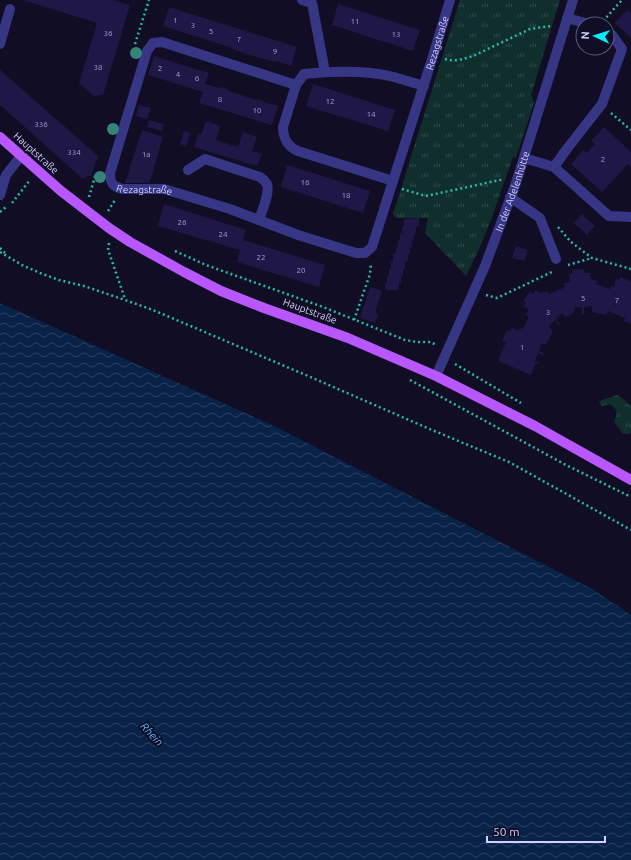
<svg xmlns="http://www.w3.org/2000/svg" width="631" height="860" font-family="Ubuntu,sans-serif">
<defs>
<pattern id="grass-tufts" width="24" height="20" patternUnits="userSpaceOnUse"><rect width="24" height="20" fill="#102e2c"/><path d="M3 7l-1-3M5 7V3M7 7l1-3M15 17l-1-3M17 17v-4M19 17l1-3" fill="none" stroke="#324b4c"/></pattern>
<pattern id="water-waves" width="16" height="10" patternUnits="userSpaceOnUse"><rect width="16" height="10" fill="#092247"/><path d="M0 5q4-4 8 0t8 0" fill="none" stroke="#2c4163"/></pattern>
</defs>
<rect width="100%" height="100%" fill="#100d24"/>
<g fill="url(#grass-tufts)">
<polygon points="460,0 560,0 531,95 534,103 516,158 513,157 491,220 480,247 466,276 425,233 428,218 396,218 393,214"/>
<path d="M617,395L622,398L631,406V432L629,434H623L614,422C618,413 618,410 610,404L602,406L600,404L599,401Z"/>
</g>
<polygon fill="url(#water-waves)" points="0,303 272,425 592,589 631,615 631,860 0,860"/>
<g fill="#1f1846">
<polygon points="23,0 113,0 130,5 103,95 98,95 95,97 79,83 97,23"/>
<polygon points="338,4 420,30 413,51 332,25"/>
<polygon points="169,7 297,47 291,66 276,61 275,62 253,56 232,49 232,48 163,26"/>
<polygon points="627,10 631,13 631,38 615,23"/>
<polygon points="154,56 209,73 205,84 220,88 220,87 227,89 227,90 256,100 257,99 263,101 263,102 278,106 272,125 199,103 203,92 148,75"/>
<polygon points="0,70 98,156 91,176 87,176 83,179 0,105"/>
<polygon points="313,84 395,110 388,131 306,106"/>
<polygon points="139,105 151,108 147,119 136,116"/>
<polygon points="149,120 164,124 162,131 147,127"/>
<polygon points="206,121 220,126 216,140 238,147 243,132 257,137 252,151 262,154 257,166 194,147 198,134 201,135"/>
<polygon points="604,127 631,152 631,167 628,164 602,192 571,164 583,150 587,153 595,144 591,141"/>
<polygon points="142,130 163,137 151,178 149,183 125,183"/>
<polygon points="184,131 191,133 186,146 180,144"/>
<polygon points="287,165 370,191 363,213 281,187"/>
<polygon points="164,204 246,230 243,240 325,265 319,287 237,262 240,250 158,226"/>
<polygon points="582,214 595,226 587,235 574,223"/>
<polygon points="419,218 419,226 416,226 416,233 414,233 414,240 412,240 412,247 410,247 410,254 408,254 408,261 405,261 405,269 403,269 403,276 401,276 401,283 399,283 399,290 385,290 385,283 387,283 387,276 389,276 389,269 391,269 391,262 393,261 393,254 396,254 396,247 398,247 398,240 400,240 400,233 402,233 402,226 404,226 404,219"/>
<polygon points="516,246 528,250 524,261 512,258"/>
<polygon points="584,269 584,273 590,273 591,279 597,281 596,284 610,289 611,286 614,287 616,279 619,280 620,277 631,281 631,324 624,321 625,318 608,311 606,315 592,312 592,306 584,307 584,314 582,314 582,307 575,307 574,313 566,317 562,313 556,319 560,324 559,325 555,320 549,327 553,331 546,345 542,343 539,351 544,353 543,355 538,353 535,361 538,362 538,364 536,363 531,375 498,361 506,342 502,341 507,330 510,331 512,328 519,331 520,328 523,329 529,317 526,315 529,310 523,306 526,303 523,301 530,292 533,294 536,290 541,293 548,291 549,294 565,287 563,284 570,281 569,274 573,274 572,270"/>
<polygon points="370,287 382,291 375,313 378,314 375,323 360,318"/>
</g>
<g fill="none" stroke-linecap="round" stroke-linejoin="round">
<g stroke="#28bbab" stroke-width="2.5" stroke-dasharray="2 3" stroke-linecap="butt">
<polyline points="603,21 622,0"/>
<polyline points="135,44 149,0"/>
<path d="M445,59C454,62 464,59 473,56L530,29L551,26"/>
<polyline points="611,113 631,130"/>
<polyline points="402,189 426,196 500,180 504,180"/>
<polyline points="89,197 96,173"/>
<polyline points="12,203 30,180"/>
<polyline points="108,211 115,200"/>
<polyline points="0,212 6,207"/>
<polyline points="558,227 571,242 592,258 631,269"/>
<polyline points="109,243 108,250 112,261 125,299"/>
<polyline points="0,248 6,254"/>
<polyline points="175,251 206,265 323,307 405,340 417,342 431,342 436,345"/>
<polyline points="0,252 22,265 40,273 59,280 84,286 125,300 153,310 308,376 432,430 509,462 631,530"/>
<polyline points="568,265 592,258"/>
<polyline points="486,295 497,298 554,271"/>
<polyline points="354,320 370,274 371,264"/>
<polyline points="455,364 521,403"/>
<polyline points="410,380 566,465 631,497"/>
</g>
<g stroke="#363685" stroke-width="10">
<polyline points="302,0 312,3 325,72"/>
<polyline points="567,18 589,24"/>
<polyline points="0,44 10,9"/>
<path id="s1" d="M296,85L162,42L153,43L147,51L110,173C110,183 113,187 123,189H164L230,209L298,235L356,253H365L372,247L393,181L298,151C288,147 283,138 283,127L296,85L304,74C334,71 365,70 394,77C404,80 414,83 424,86"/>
<polyline points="524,158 554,167 609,216 631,217"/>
<polyline points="554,167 566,150 602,104 622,49 612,35 607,33"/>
<path d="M188,170L205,159L260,177C263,179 265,181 267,184C270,193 262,211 259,220"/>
<path id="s2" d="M393,181L433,56L450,0"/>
<polyline points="0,195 6,175 21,156"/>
<polyline points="510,197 540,218 556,259"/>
<path id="s3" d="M436,376L485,266L516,183L573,0"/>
</g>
<polyline stroke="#b957ff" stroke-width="10" points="0,137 61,191 109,228 130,242 184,272 221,291 264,308 348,338 436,376 535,426 631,480"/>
</g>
<g fill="#368477">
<circle cx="136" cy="53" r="6"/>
<circle cx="113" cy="129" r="6"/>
<circle cx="100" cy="177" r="6"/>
</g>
<g text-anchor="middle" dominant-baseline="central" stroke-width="4" stroke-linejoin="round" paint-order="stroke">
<g font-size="8" fill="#a6a2d1">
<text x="175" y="20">1</text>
<text x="355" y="21">11</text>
<text x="193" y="25">3</text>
<text x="211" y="31">5</text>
<text x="108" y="33">36</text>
<text x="396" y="34">13</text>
<text x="239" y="39">7</text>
<text x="275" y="51">9</text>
<text x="98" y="67">38</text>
<text x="160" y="68">2</text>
<text x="178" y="74">4</text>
<text x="197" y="78">6</text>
<text x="220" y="99">8</text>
<text x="330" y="101">12</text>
<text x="257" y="110">10</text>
<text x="371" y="114">14</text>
<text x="41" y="124">336</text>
<text x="74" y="152">334</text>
<text x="146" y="154">1a</text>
<text x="603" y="159">2</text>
<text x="305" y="182">16</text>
<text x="346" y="195">18</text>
<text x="182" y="222">26</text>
<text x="223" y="234">24</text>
<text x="261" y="257">22</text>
<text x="301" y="270">20</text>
<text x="583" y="298">5</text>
<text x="617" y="300">7</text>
<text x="548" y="312">3</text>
<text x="522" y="347">1</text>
</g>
<g font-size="10" fill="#d3d0ff" stroke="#100d24">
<text stroke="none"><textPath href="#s2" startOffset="145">Rezagstraße</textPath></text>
<text transform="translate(36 153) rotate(42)">Hauptstraße</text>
<text stroke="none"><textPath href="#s1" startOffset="332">Rezagstraße</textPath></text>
<text stroke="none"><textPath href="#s3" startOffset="200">In der Adelenhütte</textPath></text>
<text transform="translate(310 311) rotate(20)">Hauptstraße</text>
</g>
<g font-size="11" font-style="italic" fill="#5ebbff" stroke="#100d24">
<text transform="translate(152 734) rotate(47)">Rhein</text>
</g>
</g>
<g transform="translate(595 36) rotate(274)"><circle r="19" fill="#100d24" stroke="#5e5b7c"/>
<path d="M0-3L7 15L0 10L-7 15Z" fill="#00edfb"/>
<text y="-6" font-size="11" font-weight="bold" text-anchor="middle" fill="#d3d0ff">N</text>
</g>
<path d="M487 836v6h118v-6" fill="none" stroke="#d3d0ff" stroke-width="2"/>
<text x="493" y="836" font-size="12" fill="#d3d0ff" stroke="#100d24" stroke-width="3" paint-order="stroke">50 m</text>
</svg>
